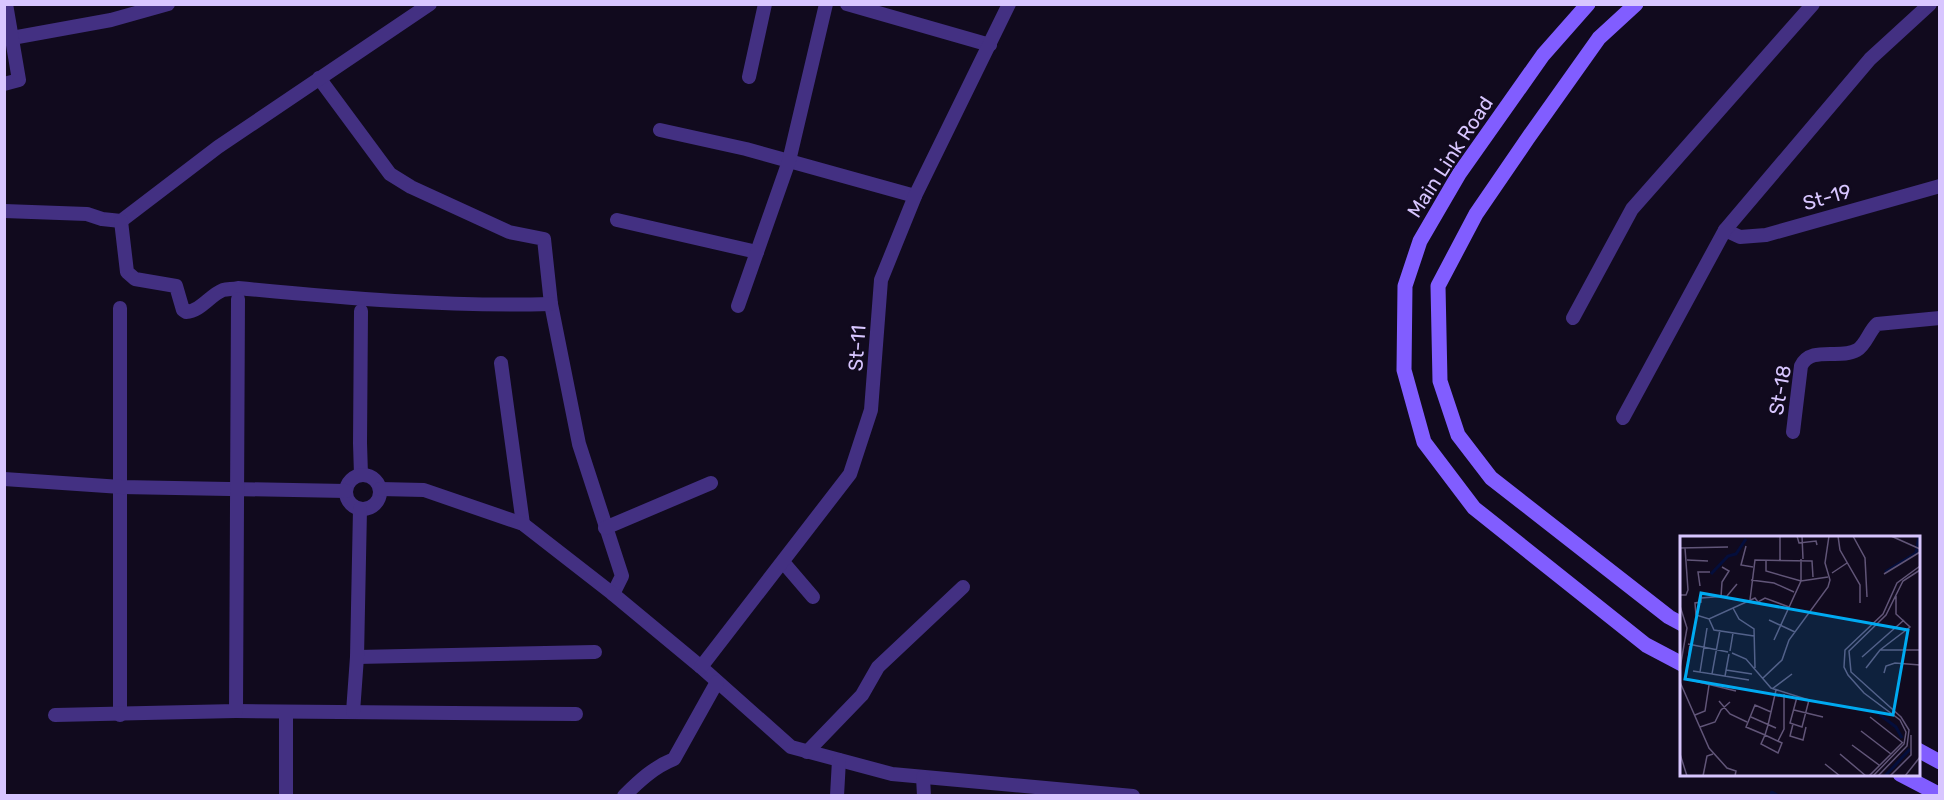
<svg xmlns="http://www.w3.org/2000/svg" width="1944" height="800" font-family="Rubik,sans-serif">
<rect width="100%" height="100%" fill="#110a1e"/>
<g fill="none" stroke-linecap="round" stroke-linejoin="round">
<polyline stroke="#040e3c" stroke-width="4.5" points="1772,793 1777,796"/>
<g stroke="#433082" stroke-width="14">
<polyline points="847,4 990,45"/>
<polyline points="12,38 111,20 168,4"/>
<polyline points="749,77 765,4"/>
<polyline points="319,78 390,174 411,187 509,232 544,239 551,304 579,444 622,576 613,594"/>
<polyline points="4,84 19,80 6,4"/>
<polyline points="660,130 746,149 915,196"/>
<polyline points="4,211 87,214 102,219 121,221 218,147 430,4"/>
<polyline points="617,220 757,252"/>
<path d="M121,221L127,272L135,279L176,286L183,310L186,312C201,311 210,295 223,290C227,289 233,289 238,288C342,298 447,307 551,304"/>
<polyline points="1725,230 1740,237 1766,235 1940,186"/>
<polyline points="738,306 789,161 826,4"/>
<polyline points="120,308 120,715"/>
<polyline points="361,311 360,443 361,475"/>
<polyline points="1573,318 1632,209 1813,4"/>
<polyline points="501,363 523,524"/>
<polyline points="1623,418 1725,230 1870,59 1930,4"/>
<path d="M1793,432L1801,366C1811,345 1840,360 1857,350C1866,345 1869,331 1877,324L1940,318"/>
<circle cx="363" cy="492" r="17"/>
<polyline points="4,479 121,487 346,491"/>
<polyline points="380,489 424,490 523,524 613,594 701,667 791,747 892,774 1133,796"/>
<polyline points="605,528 711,483"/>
<polyline points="783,562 813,597"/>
<polyline points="357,657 595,652"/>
<polyline points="701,667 850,474 871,410 881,280 915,196 1009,4"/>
<polyline points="236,711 576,714"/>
<polyline points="353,712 357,657 360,509"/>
<polyline points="55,715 236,711 238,299"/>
<polyline points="807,752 862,695 878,667 963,587"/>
<polyline points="923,777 924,796"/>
<polyline points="286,796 286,712"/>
<path d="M624,796C639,781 654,767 674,759L717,682"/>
<polyline points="837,796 839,760"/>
</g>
<g stroke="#815dff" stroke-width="15">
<polyline points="1588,4 1543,55 1459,174 1420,241 1405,286 1404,370 1424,442 1474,508 1646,645 1682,664"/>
<polyline points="1636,4 1599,38 1528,138 1476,214 1438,286 1440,381 1458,435 1491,478 1669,617 1682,624"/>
<polyline points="1918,750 1940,762"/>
<polyline points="1900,774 1940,795"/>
</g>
</g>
<g text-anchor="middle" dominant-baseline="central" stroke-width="5" stroke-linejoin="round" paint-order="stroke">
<g font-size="20" fill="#d8c6ff" stroke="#110a1e">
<text transform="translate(1450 157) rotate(-57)">Main Link Road</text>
<text transform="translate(1827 197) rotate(-16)">St-19</text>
<text transform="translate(857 348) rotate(-86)">St-11</text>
<text transform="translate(1780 390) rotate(-80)">St-18</text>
</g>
</g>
<g transform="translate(1680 536)">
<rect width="240" height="240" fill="#110a1e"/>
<path fill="none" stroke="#040e3c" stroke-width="3" d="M205,36L236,17L239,0M31,38L48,20L56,18L66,3M195,175L216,191L222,202M205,240L230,213"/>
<path fill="none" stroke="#615578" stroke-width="1.5" d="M100,0V24M117,0L119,7L136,5L137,9M122,0L123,23M158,0L160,14L180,49V67M173,0L185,22L187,61M211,0L240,13M66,10L61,29L73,31M0,12L48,11M7,24L28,25M86,24V35L121,45L148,41M152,37L167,27M204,38L240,16M71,44L94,47L114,56M20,50L18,36H30M21,57V66L15,67L16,79L29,83L75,62L78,66L85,62L109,71M0,59H6L8,54L5,12M41,61L42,46L49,35L42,31M21,62L47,60L57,48M70,64L75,24L132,25L133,41M0,70L7,92L0,132M53,72L59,83L74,93L75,132M29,83L34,94L74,100M89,84L115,96M94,104L121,45V23M8,108L48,116M10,108L6,143L56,155M200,114H240M50,115L53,97M52,117L66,123L91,152L129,164L122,191L110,187L117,161M182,121L224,84M186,132L200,114L230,91L216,78V60M46,134L72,138M13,135L32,138L40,94M20,136L27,92M204,137L206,130L215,127L240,129M32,138L69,144M45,140L49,118M83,142L102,124L109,104L148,51L150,44L145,27L149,0M0,146L29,212L47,232L56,235L55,240M92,153L112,138M39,165L50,178L67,186M114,174L143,181M91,176L75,169L66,191L85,199L102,207L98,217L81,208L85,199L88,189L91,176L96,154M15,179L25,175L29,149M71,181L96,192M190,181L223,207M113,188L110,200L123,204L126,191M20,191L35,186L41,174L50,166M181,195L211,218M98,205L104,193V158M172,209L199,229M0,218L7,240M160,218L186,240M145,228L160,240M23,240L27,220L33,218M189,240L222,207M193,240L224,208L226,196L220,184L184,157L168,139L164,131L165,114L203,78L217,47L240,30M198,240L227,210L229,194L221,181L171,136L169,115L206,79L223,45L240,34M210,240L231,219V199M225,240L240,221"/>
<path fill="#00aaf1" fill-opacity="0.15" stroke="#00aaf1" stroke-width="3" d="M21,57L228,94L213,179L5,143Z"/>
<rect width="240" height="240" fill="none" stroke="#d8c6ff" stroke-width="3"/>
</g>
<rect width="1944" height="800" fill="none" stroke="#d8c6ff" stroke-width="12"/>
</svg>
